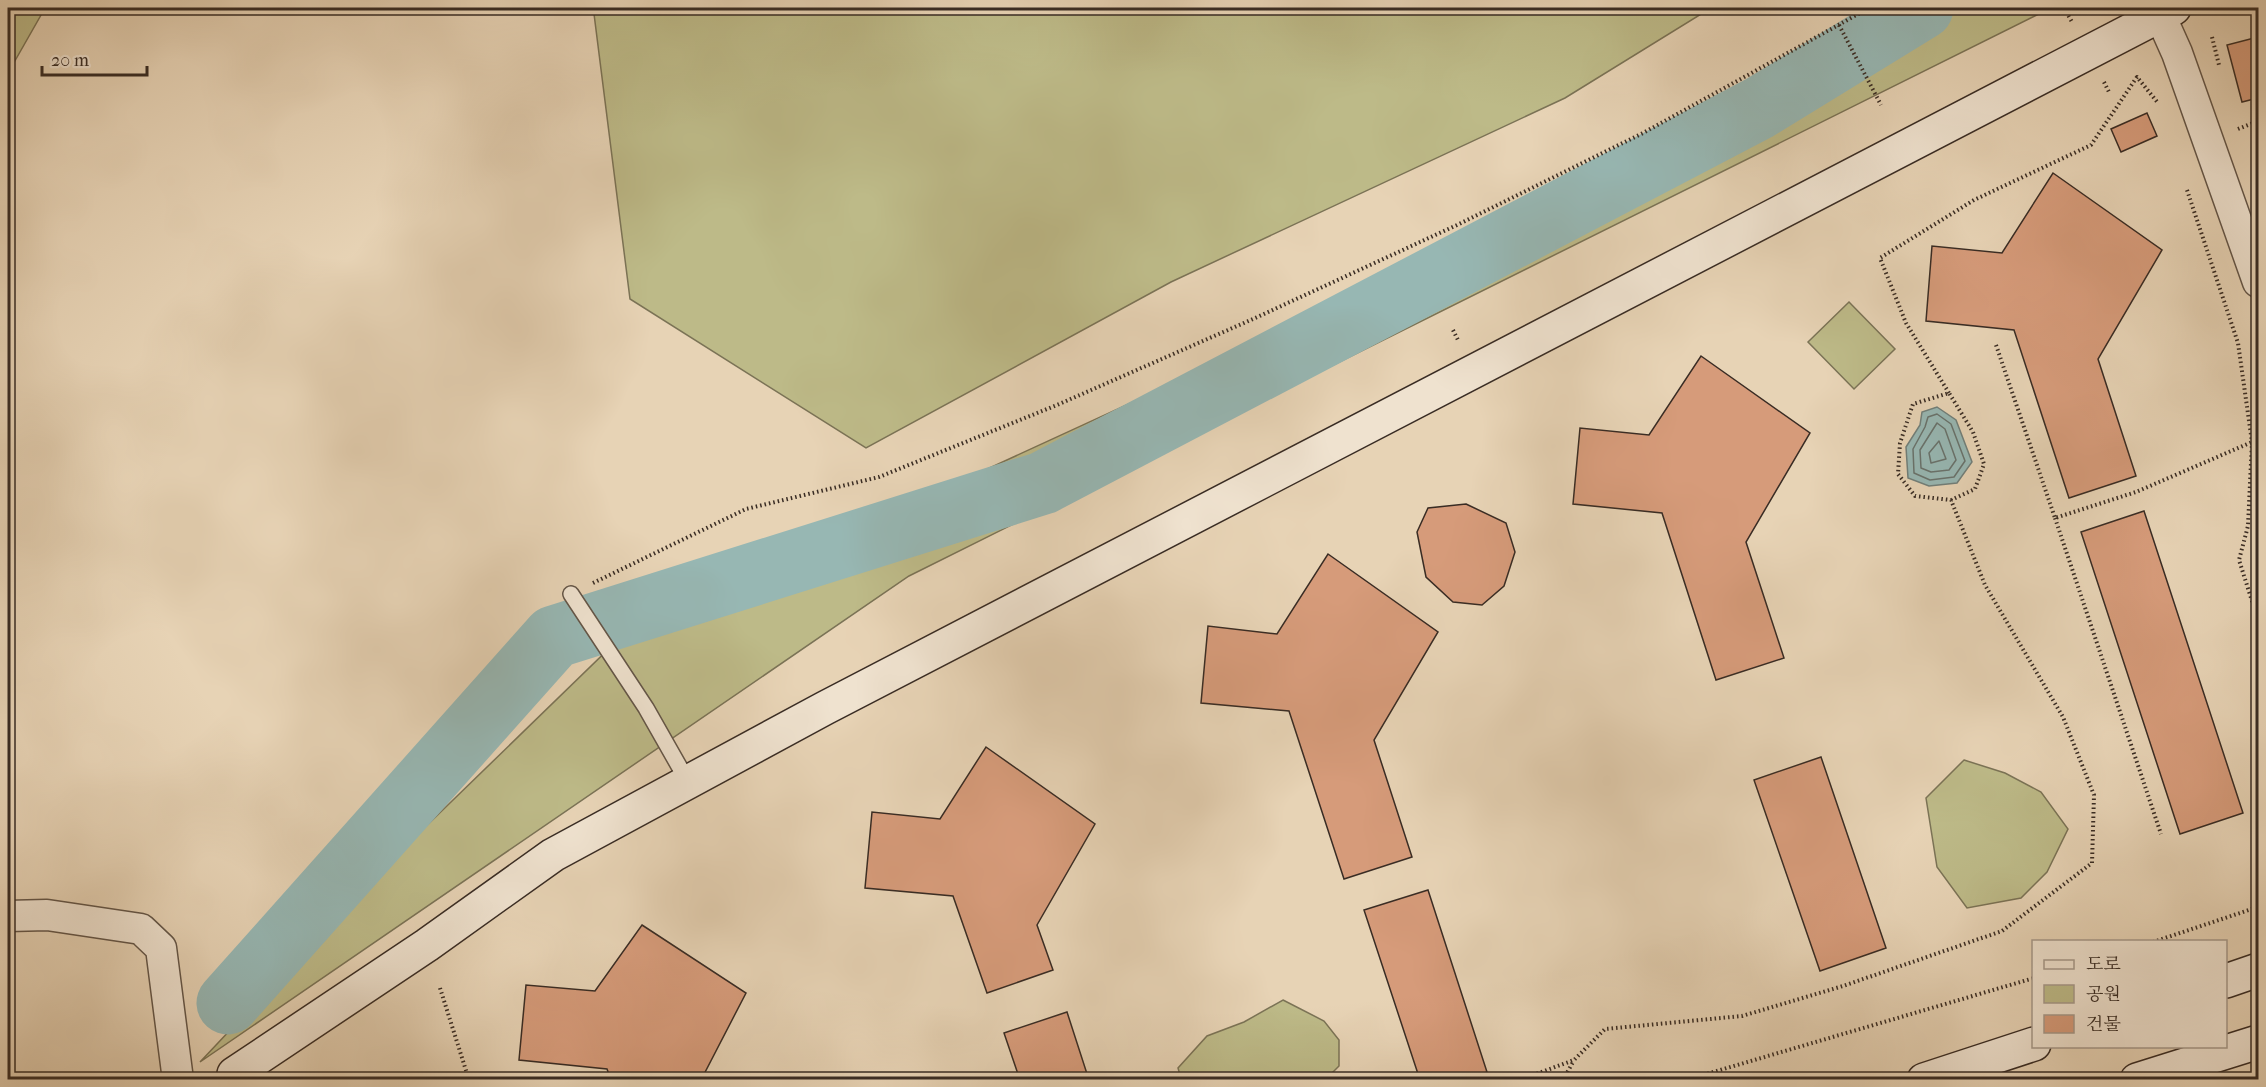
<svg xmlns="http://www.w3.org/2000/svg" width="2266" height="1087" font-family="'IM FELL French Canon','Noto Serif KR',serif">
<rect width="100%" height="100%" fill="#e7d3b5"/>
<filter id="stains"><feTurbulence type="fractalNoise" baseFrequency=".00333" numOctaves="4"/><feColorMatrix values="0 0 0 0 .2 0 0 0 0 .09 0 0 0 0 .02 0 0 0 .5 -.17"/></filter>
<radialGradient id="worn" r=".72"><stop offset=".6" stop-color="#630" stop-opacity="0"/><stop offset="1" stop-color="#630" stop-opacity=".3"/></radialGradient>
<g fill="#bdba88" stroke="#7b7356" stroke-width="1.5">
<polygon points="8,8 45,8 8,73"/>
<polygon points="587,8 1711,8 1565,98 1171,282 866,448 630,299 594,14"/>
<polygon points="1879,8 2051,8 909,576 200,1062 385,866 620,638 1574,199"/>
<polygon points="1849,302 1895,349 1854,389 1808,342"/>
<polygon points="1964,760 2005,773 2041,792 2068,829 2047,872 2021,898 1967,908 1937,867 1926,798"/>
<polygon points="1283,1000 1324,1021 1339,1040 1339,1066 1326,1079 1181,1079 1178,1068 1207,1036 1244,1022"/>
</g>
<polygon fill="#97b7b3" stroke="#717f7a" stroke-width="1.5" points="1937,407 1956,420 1972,462 1957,483 1929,486 1908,478 1906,447 1920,425 1922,412"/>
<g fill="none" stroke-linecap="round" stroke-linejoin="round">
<g stroke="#68726c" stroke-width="1.5">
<polygon points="1937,414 1951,424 1965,461 1954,477 1930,480 1914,473 1913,449 1925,427 1928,417"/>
<polygon points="1937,423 1945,429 1956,460 1949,470 1931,472 1921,468 1920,450"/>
<polygon points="1939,441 1946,459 1931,463 1929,453"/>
</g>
<polyline stroke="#97b7b3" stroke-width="63" points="228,1003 554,637 1043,483 1759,108 1922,8"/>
</g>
<g fill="#d69b7a" stroke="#392c24" stroke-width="1.5">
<polygon points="2258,37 2258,98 2242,102 2227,45"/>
<polygon points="2147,113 2157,136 2121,152 2111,129"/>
<polygon points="2053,173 2162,250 2098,359 2136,476 2069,498 2014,330 1926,321 1932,246 2002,253"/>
<polygon points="1701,356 1810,433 1746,542 1784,658 1716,680 1662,513 1573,504 1580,428 1649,435"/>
<polygon points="1466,504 1506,523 1515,552 1504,586 1482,605 1453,602 1426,577 1417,532 1428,508"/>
<polygon points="2144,511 2243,813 2180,834 2081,532"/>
<polygon points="1328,554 1438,632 1374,740 1412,857 1344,879 1289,711 1201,703 1208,626 1277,634"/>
<polygon points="986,747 1095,824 1037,925 1053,970 987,993 953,896 865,888 872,812 940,819"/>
<polygon points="1821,757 1886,948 1820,971 1754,780"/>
<polygon points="1428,890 1487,1072 1463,1080 1420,1080 1364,910"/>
<polygon points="642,925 746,993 701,1080 611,1080 607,1069 519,1060 526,985 595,991"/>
<polygon points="1067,1012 1089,1080 1020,1080 1004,1033"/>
</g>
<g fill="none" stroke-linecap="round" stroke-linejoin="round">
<defs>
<polyline id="lane" points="571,594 646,708 688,782"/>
<g id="street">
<polyline points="2160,15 2177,53 2258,282"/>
<polyline points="8,916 47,915 141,929 161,948 178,1080"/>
</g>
<g id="secondary">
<polyline points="2226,981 2258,970"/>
<polyline points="234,1074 427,945 553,855 825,708 2174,8"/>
<polyline points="1924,1080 2034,1044"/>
<polyline points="2137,1080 2258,1042"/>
</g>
</defs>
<use href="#lane" stroke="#645648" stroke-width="18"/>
<use href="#street" stroke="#645648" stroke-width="33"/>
<use href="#secondary" stroke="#392c24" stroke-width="36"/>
<g stroke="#392c24" stroke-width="4" stroke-dasharray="1.5 3" stroke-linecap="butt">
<polyline points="2064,8 2072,22"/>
<polyline points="1839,25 1881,105"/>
<polyline points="2212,37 2219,65"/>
<polyline points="2104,82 2109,92"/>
<polyline points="2238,129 2258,121"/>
<polyline points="2187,190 2238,343 2252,442 2248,526 2239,560 2258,620"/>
<polyline points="1453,330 1459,342"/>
<polyline points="1996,345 2055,518 2136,492 2252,442"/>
<polyline points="1949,393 1906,323 1880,258 1974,200 2091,145 2137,77 2158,103"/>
<polyline points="2055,518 2161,834"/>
<polyline points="593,583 746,509 879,477 1057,405 1253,319 1457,225 1643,133 1869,8"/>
<polyline points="2153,942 2258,907"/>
<polyline points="440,988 469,1080"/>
<polyline points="1520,1080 1574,1060 1605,1029 1742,1016 1843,986 2002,931 2092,863 2094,795 2063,717 1985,585 1951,500 1915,496 1898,474 1900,443 1913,404 1949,393 1973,432 1984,464 1975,489 1951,500"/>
<polyline points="1563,1080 1573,1062"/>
<polyline points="1686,1080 2034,978"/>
</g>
<use href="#lane" stroke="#efe2cf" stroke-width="15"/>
<use href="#street" stroke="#efe2cf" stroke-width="30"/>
<use href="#secondary" stroke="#efe2cf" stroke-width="33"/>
</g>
<rect width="2266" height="1087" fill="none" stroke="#e7d3b5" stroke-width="30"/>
<rect x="9" y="9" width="2248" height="1069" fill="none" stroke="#392c24" stroke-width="3"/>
<rect x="15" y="15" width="2236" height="1057" fill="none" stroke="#392c24" stroke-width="1.5"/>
<rect x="2032" y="940" width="195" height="108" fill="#efe2cf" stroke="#a6998b" stroke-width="1.5"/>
<rect x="2044" y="960" width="30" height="9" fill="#efe2cf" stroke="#a6998b" stroke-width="1.5"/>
<text x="2086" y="970" font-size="18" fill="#392c24">도로</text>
<rect x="2044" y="985" width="30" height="18" fill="#bdba88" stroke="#a6998b" stroke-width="1.5"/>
<text x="2086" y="1000" font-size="18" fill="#392c24">공원</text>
<rect x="2044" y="1015" width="30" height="18" fill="#d69b7a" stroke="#a6998b" stroke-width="1.5"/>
<text x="2086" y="1030" font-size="18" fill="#392c24">건물</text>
<path d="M42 66v9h105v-9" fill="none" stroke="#392c24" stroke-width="3"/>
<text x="51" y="66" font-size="18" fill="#392c24" stroke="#efe2cf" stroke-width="4.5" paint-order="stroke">20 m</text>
<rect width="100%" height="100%" filter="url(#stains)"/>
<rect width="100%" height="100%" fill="url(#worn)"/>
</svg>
